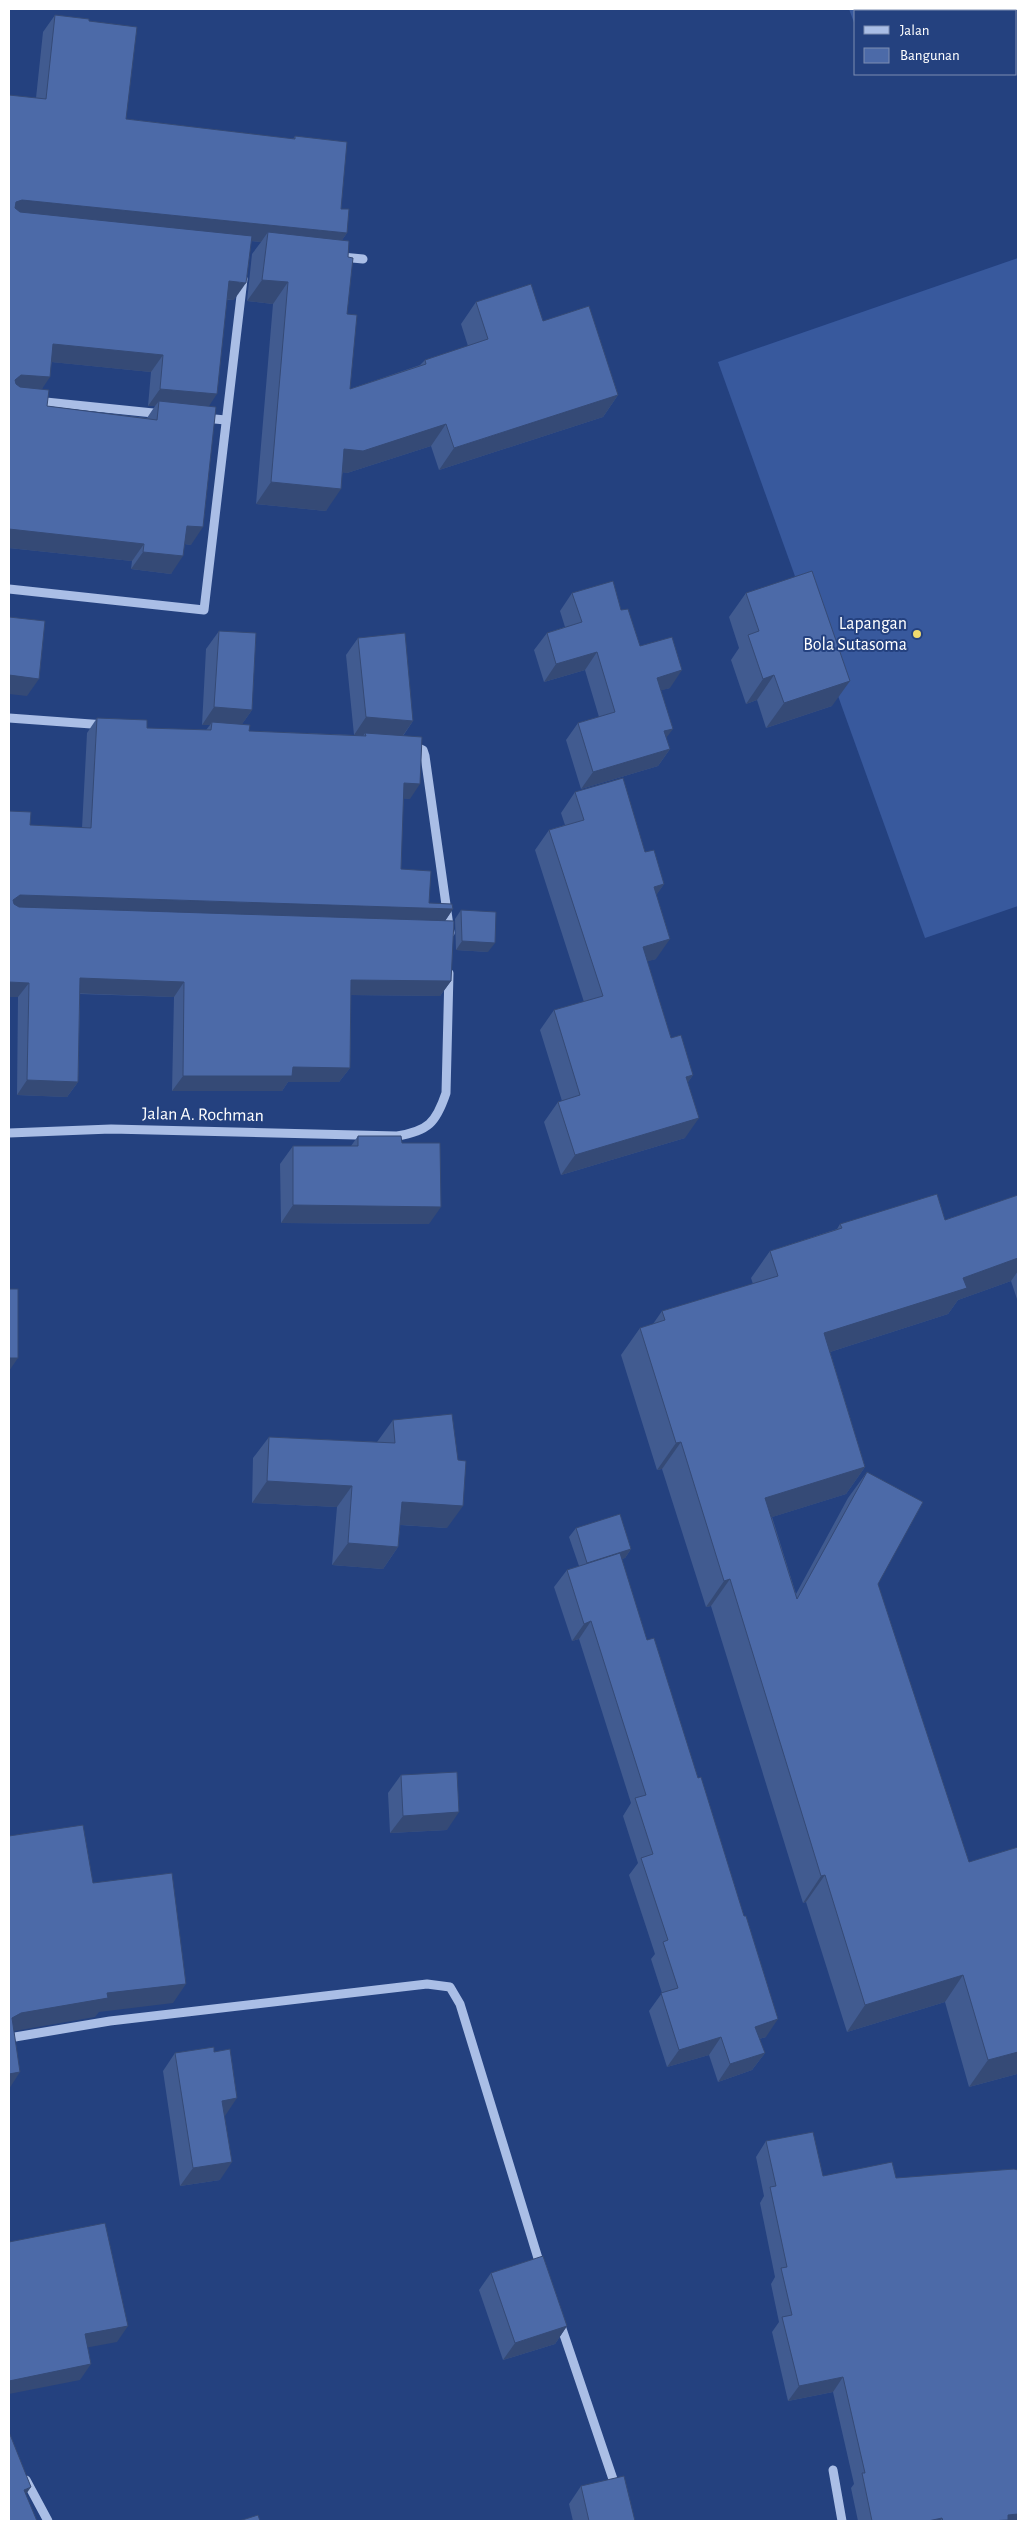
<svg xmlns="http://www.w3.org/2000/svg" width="1027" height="2530" font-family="'Alegreya Sans',sans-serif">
<rect width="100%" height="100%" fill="#24417f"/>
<g fill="#38599d">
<polygon points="849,9 954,9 947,11 856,11 856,28"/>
<polygon points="1018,258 1018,906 925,938 718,362"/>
</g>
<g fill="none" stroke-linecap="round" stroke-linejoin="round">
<g stroke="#aabee6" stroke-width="9">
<polyline points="342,257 363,259"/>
<polyline points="36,401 163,414"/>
<polyline points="203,418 226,420"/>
<polyline points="9,589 204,610 243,279"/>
<polyline points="9,718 105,725"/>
<polyline points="412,745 423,750 425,756 450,933"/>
<path d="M9,1133L111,1129L397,1136C428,1131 436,1123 446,1093L449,973"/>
<polyline points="9,2038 110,2021 427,1984 450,1987 460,2004 541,2268"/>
<polyline points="559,2320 616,2488"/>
<polyline points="833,2470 842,2521"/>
<polyline points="26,2480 48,2521"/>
</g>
</g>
<g fill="#415b90" fill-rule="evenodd">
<path d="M55,15L89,21L126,119L293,139L295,136L341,209L347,233L342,240L348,257L347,314L350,389L420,365L425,360L468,346L461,324L476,302L543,321L618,395L603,417L439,470L431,446L347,473L343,472L326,511L256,504L273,304L247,301L252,254L261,242L251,241L234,300H227L209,406L191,545L185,544L171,574L131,569L132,561L9,548L36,98L43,32ZM52,362L151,372L148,406H155L147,418L47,406L42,389Z"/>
<polygon points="572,593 621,610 640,646 670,688 661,690 666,738 670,749 658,766 581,789 566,740 578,723 599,717 585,670 544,682 534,650 547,633 565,627 560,611"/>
<polygon points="746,593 832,706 766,728 757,700 746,704 731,660 739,648 729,617"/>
<polygon points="219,631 252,710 242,724 249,731 354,735 346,655 358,638 413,721 403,736 410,799 403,798 401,869 429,903 453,909 445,921 451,981 440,996 351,995 350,1068 339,1082 288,1082 282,1091 172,1091 174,997 80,994 78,1082 67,1097 17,1095 18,997 9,997 9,811 30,825 82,828 87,733 97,718 147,728 206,730 210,725 202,725 206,649"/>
<polygon points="575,792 645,852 664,884 656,895 656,959 647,961 671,1038 693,1075 688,1082 685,1138 561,1175 544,1122 558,1102 562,1101 540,1030 554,1010 584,1002 535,850 549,830 565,825 561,813"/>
<polygon points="461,910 488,952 456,950 455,919"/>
<polygon points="358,1136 402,1143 429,1224 281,1223 280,1164 293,1146 351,1146"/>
<polygon points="1018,1195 1018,1302 1011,1281 958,1300 948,1314 830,1352 865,1467 846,1494 772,1517 796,1594 848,1498 867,1472 878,1584 1017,2074 969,2087 945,2002 847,2032 806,1902 803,1903 711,1606 706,1607 662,1469 657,1470 621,1355 640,1328 653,1324 662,1311 753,1284 751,1278 770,1251 837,1229 840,1224 945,1220"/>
<polygon points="393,1420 447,1528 400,1525 398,1547 383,1569 332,1565 337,1507 252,1503 253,1458 269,1437 377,1442"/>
<polygon points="576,1528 631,1549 625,1558 621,1559 766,2037 759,2039 765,2053 752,2070 718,2082 709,2055 667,2067 649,2011 662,1993 651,1959 655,1954 629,1875 638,1863 623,1816 631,1803 579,1639 572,1641 554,1587 567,1570 579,1566 569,1537"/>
<polygon points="401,1775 447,1830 390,1833 388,1793"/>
<polygon points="175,2053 225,2116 220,2180 180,2186 163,2071"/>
<polygon points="766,2141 823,2176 896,2178 1018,2521 858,2521 851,2488 854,2484 833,2392 788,2401 772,2332 779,2322 771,2284 775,2277 760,2203 764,2196 756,2157"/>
<polygon points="491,2273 567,2326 555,2344 503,2360 479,2290"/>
<polygon points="581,2486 635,2521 573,2521 569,2504"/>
</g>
<g fill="#354a76">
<polygon points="22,200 347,233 335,250 268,232 261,242 10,217 16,202"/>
<polygon points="262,280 288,282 273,304 247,301"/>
<polygon points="229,281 246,283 234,300 217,299"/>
<polygon points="53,344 163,355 151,372 41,361"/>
<polygon points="21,375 50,377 38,395 9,392 15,380"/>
<polygon points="160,389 217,394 205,412 159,401 155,406 148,406"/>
<polygon points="618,395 603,417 439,470 454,448"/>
<polygon points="446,424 431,446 347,473 329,471 344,449"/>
<polygon points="271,482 341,489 326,511 256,504"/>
<polygon points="187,526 203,527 191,545 175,543"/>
<polygon points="9,529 144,544 132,561 9,548"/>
<polygon points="143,552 183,556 171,574 131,569"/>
<polygon points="597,652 585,670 544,682 556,664"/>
<polygon points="682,670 670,688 645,695 657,678"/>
<polygon points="9,675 39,679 27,696 9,694"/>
<polygon points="774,675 757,700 746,704 763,679"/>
<polygon points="850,681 832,706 766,728 784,703"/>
<polygon points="214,707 252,710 240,727 212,722 210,725 202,725"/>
<polygon points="366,717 413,721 401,738 365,733 363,736 354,735"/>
<polygon points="673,729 660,746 664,731"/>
<polygon points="670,749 658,766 581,789 593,772"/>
<polygon points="404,783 420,784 410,799 393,798"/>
<polygon points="664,884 650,904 654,887"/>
<polygon points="20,895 453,909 443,924 9,910 13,900"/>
<polygon points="670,939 656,959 629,967 643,947"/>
<polygon points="462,941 495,943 488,952 456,950"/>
<polygon points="80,978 184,982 174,997 70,993"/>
<polygon points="351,980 451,981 440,996 341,995"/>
<polygon points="9,982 29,983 18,997 9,997"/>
<polygon points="293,1067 350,1068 339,1082 288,1082 282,1091 172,1091 183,1076"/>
<polygon points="693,1075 679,1095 686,1077"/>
<polygon points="27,1080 78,1082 67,1097 17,1095"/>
<polygon points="699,1118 685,1138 561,1175 575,1155"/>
<polygon points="293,1205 441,1207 429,1224 281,1223"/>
<polygon points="1018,1258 1018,1271 1011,1281 958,1300 948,1314 805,1360 824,1333 963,1278"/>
<polygon points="9,1358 18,1358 9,1371"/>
<polygon points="681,1442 662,1469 657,1470 676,1443"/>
<polygon points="865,1467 846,1494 747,1525 765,1498"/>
<polygon points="267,1481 352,1486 337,1507 252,1503"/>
<polygon points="402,1502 463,1506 447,1528 387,1524"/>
<polygon points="348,1543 398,1547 383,1569 332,1565"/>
<polygon points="631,1549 625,1558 580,1572 587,1563"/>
<polygon points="730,1579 711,1606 706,1607 724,1581"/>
<polygon points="591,1621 579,1639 572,1641 584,1624"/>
<polygon points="459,1812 447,1830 390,1833 403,1816"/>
<polygon points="825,1875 806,1902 803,1903 821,1876"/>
<polygon points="963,1975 945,2002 847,2032 865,2005"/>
<polygon points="186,1984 173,2003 99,2012 95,2017 9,2032 12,2018 21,2013 107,1993"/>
<polygon points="778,2019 766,2037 743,2044 755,2027"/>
<polygon points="721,2037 709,2055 667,2067 679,2050"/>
<polygon points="1018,2052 1018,2072 1017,2074 969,2087 988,2060"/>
<polygon points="765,2053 752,2070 718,2082 730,2064"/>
<polygon points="20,2072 9,2089 9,2074"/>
<polygon points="237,2098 225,2116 210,2118 222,2101"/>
<polygon points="232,2162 220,2180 180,2186 193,2168"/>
<polygon points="128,2326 117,2342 74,2350 85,2334"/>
<polygon points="567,2326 555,2344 503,2360 515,2343"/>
<polygon points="91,2364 80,2380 9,2394 9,2381"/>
<polygon points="843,2377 833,2392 788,2401 799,2386"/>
<polygon points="31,2487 20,2503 24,2490"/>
<polygon points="1018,2514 1018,2521 989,2521 1008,2515"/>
<polygon points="942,2518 940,2521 928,2521"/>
</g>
<g fill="#4c6aa8" stroke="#354a76">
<polygon points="55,15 89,19 89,21 137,27 126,119 295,139 295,136 347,142 341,209 349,209 347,233 22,200 16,202 15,208 20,212 252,236 246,283 229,281 217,394 160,389 163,355 53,344 50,377 21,375 15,380 16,384 20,387 49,390 47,406 157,420 159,401 216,407 203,527 187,526 183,556 143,552 144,544 9,529 9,95 46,99"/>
<polygon points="268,232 349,241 348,257 353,258 347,314 357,315 350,389 426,364 425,360 488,339 476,302 531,284 543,321 589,306 618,395 454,448 446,424 363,451 344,449 341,489 271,482 288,282 262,280"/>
<polygon points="812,571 850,681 784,703 774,675 763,679 748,635 759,631 746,593"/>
<polygon points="613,581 621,610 628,609 640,646 672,637 682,670 657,678 673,729 664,731 670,749 593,772 578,723 615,712 597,652 556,664 547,633 582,622 572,593"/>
<polygon points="9,617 45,621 39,679 9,675"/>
<polygon points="219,631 256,633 252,710 214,707"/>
<polygon points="405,633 413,721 366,717 358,638"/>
<polygon points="97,718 147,720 147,728 211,730 212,722 250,725 249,731 366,736 365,733 422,737 420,784 404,783 401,869 431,871 429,903 452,904 453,909 20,895 13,900 14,904 19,907 454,921 451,981 351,980 350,1068 293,1067 292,1076 183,1076 184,982 80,978 78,1082 27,1080 29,983 9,982 9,811 31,812 30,825 91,828"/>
<polygon points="623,778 645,852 654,850 664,884 654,887 670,939 643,947 671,1038 681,1035 693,1075 686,1077 699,1118 575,1155 558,1102 580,1095 554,1010 603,996 549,830 584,820 575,792"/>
<polygon points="461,910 496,912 495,943 462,941"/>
<polygon points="358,1136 401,1136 402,1143 440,1143 441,1207 293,1205 293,1146 358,1146"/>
<polygon points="937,1194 945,1220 1018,1195 1018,1258 963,1278 967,1288 824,1333 865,1467 765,1498 797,1599 867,1472 923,1502 878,1584 969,1862 1018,1847 1018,2052 988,2060 963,1975 865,2005 825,1875 821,1876 730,1579 724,1581 681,1442 676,1443 640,1328 665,1320 662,1311 778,1276 770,1251 842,1228 840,1224"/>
<rect x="9" y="1289" width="9" height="69"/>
<polygon points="452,1414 458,1460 466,1461 463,1506 402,1502 398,1547 348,1543 352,1486 267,1481 269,1437 395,1443 393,1420"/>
<polygon points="620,1514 631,1549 587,1563 576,1528"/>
<polygon points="620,1553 647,1640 654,1638 698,1778 701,1777 744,1916 746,1916 778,2019 755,2027 765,2053 730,2064 721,2037 679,2050 661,1993 678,1988 663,1942 668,1940 641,1858 653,1854 635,1798 646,1795 591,1621 584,1624 567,1570"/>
<polygon points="457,1772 459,1812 403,1816 401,1775"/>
<polygon points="83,1825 93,1883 172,1873 186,1984 107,1993 108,1998 21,2013 12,2018 20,2072 9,2074 9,1836"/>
<polygon points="214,2047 214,2052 230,2049 237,2098 222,2101 232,2162 193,2168 175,2053"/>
<polygon points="813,2132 823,2176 892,2162 896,2178 1014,2169 1018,2170 1018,2514 1008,2515 1008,2520 989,2521 943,2521 942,2518 928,2521 872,2521 862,2473 865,2473 843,2377 799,2386 782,2317 792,2315 781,2268 787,2267 770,2187 776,2186 766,2141"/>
<polygon points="105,2223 128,2326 85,2334 91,2364 9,2381 9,2242"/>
<polygon points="543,2256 567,2326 515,2343 491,2273"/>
<polygon points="9,2432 31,2487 24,2490 37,2521 9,2521"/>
<polygon points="624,2476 635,2521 589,2521 581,2486"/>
<polygon points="258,2515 260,2521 239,2521"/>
</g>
<circle fill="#f0da6e" stroke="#24417f" stroke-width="2" cx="917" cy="634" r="5"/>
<g text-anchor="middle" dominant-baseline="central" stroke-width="4" stroke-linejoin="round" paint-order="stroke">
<g font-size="18" fill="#fff" stroke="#24417f" text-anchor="end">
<text x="907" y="624">Lapangan<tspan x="907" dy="21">Bola Sutasoma</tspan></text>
</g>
<g font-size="18" fill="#fff" stroke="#24417f">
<text transform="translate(203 1115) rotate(1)">Jalan A. Rochman</text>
</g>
</g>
<rect width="1027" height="2530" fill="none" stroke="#ffffff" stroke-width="20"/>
<rect x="854" y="10" width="162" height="65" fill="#24417f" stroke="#7c8db2"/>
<rect x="864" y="26" width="25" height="8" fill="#aabee6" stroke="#7c8db2"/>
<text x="900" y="35" font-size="15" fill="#ffffff">Jalan</text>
<rect x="864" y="48" width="25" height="15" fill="#4c6aa8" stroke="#7c8db2"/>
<text x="900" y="60" font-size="15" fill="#ffffff">Bangunan</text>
</svg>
